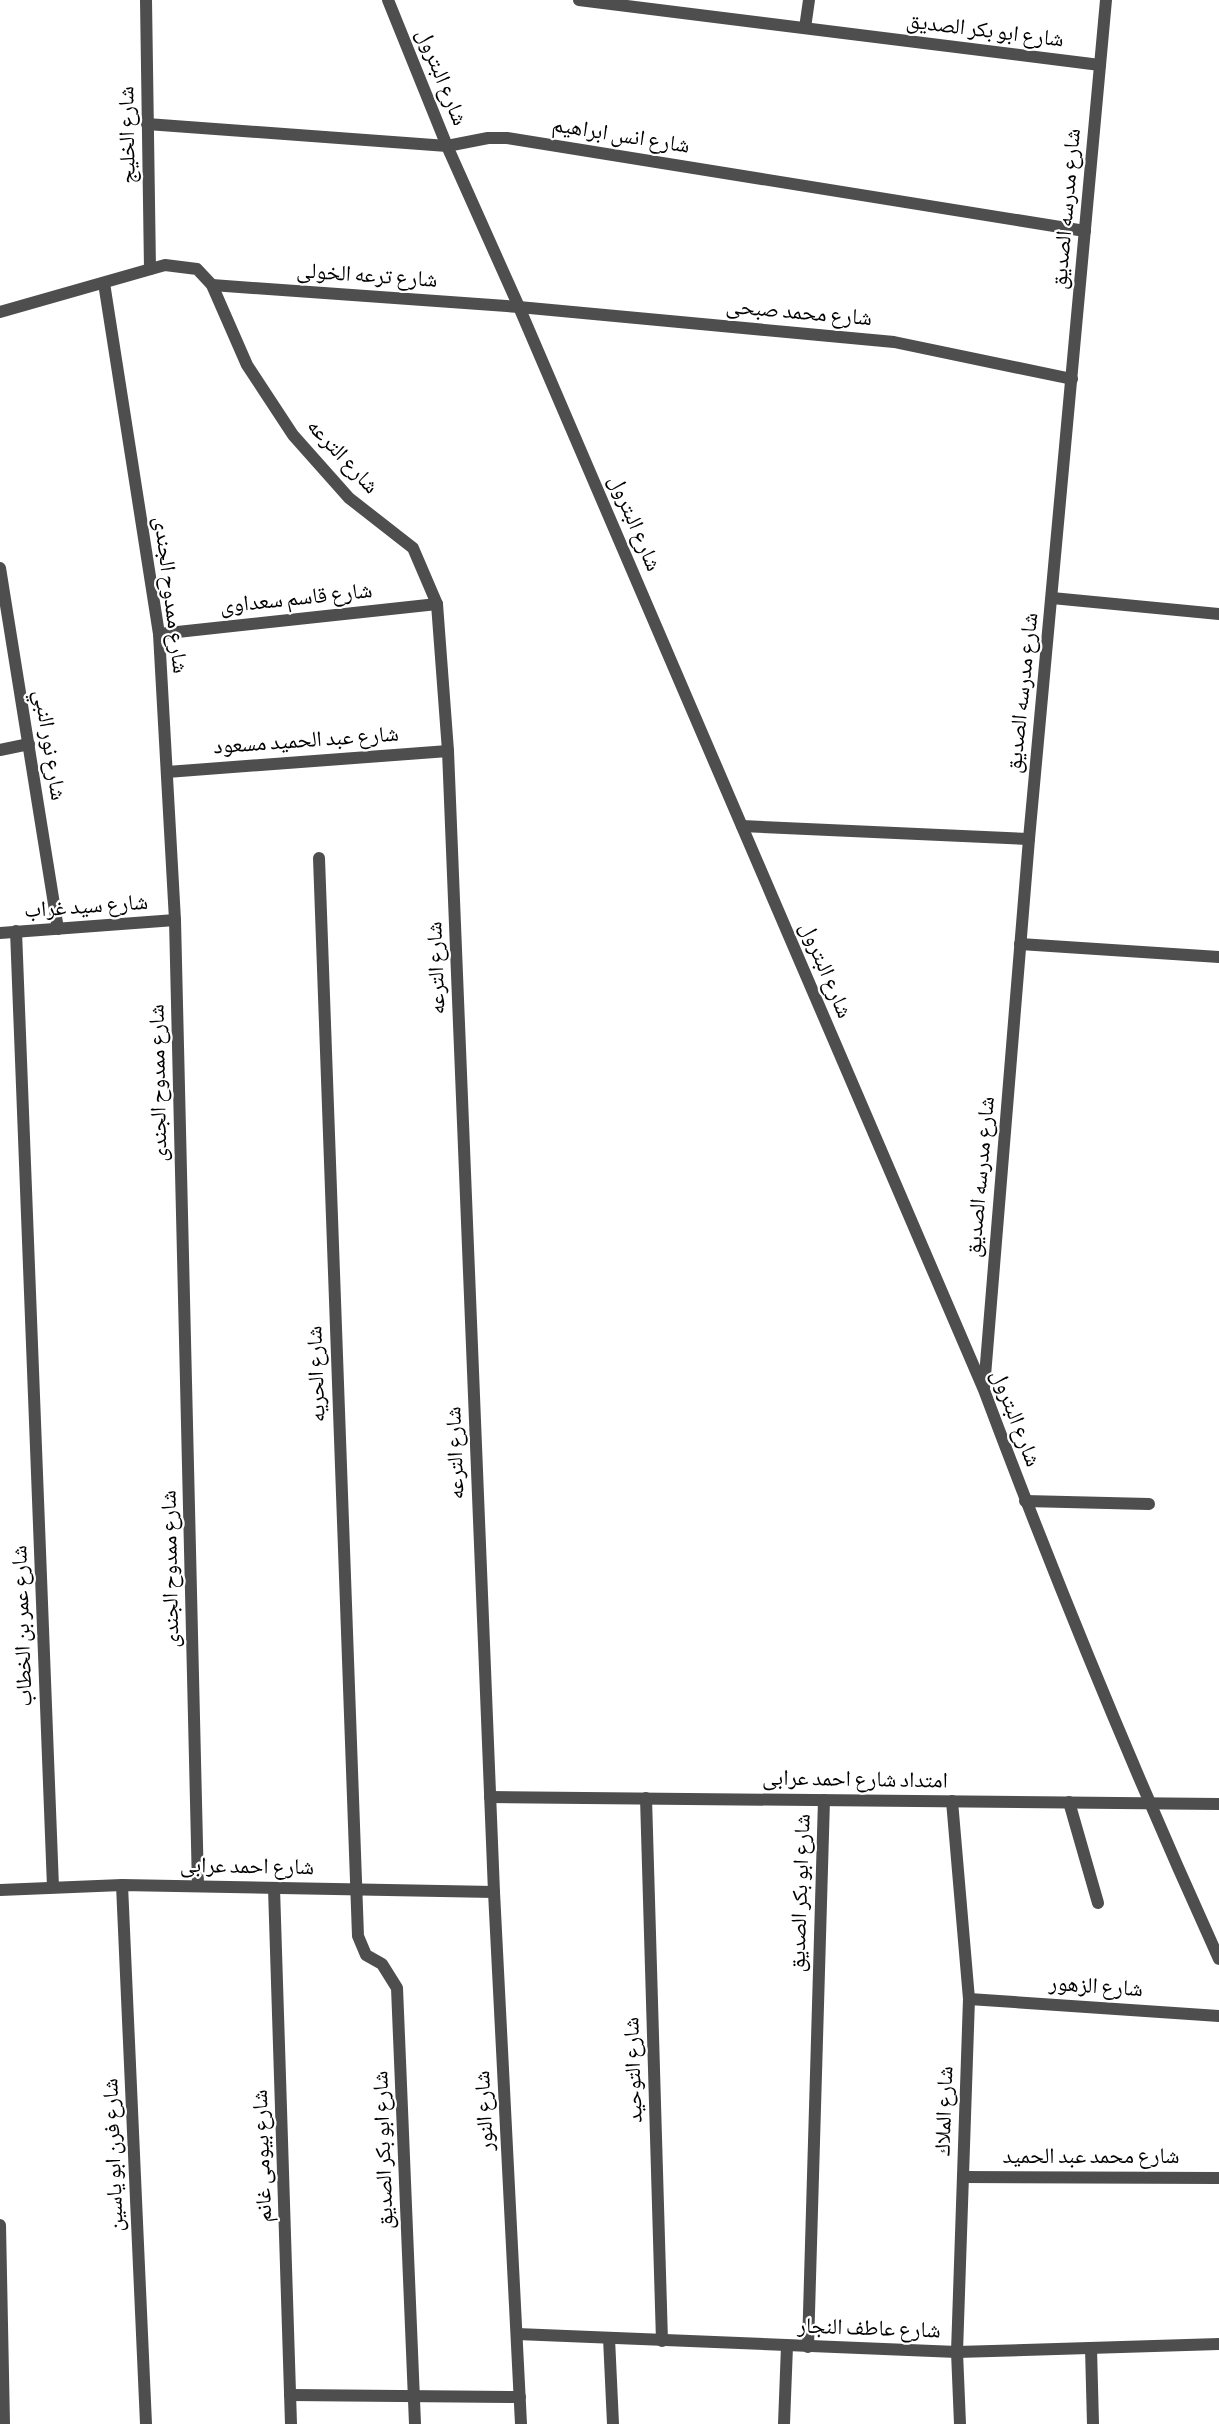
<svg xmlns="http://www.w3.org/2000/svg" width="1219" height="2424" font-family="'Alegreya Sans','Noto Naskh Arabic',sans-serif">
<rect width="100%" height="100%" fill="#fff"/>
<g fill="none" stroke-linecap="round" stroke-linejoin="round">
<g stroke="#4e4e4e" stroke-width="12">
<polyline points="146,0 150,269"/>
<path d="M388,0L447,146L519,307L984,1390C1056,1582 1134,1772 1219,1959"/>
<polyline points="579,0 1100,65"/>
<polyline points="805,28 809,0"/>
<polyline points="147,124 447,146 488,138 507,138 1085,231"/>
<polyline points="104,283 159,634 175,920 198,1886"/>
<polyline points="212,285 519,307 894,342 1072,379"/>
<polyline points="0,312 165,265 197,269 212,285 247,365 293,435 349,498 413,548 437,604 448,751 494,1892 521,2424"/>
<polyline points="0,568 58,929"/>
<polyline points="1052,598 1219,614"/>
<polyline points="159,634 437,604"/>
<polyline points="0,750 29,744"/>
<polyline points="167,772 448,751"/>
<polyline points="742,826 1029,839"/>
<polyline points="319,858 358,1936 366,1955 382,1964 397,1988 415,2424"/>
<polyline points="16,931 53,1887"/>
<polyline points="0,933 175,920"/>
<polyline points="1020,944 1219,957"/>
<polyline points="984,1388 1029,839 1106,0"/>
<polyline points="1025,1501 1149,1504"/>
<polyline points="490,1797 1219,1804"/>
<polyline points="646,1798 662,2341"/>
<polyline points="952,1801 969,1999 957,2352 960,2424"/>
<polyline points="1069,1802 1098,1903"/>
<polyline points="122,1885 146,2424"/>
<polyline points="274,1888 291,2424"/>
<polyline points="0,1890 122,1885 494,1892"/>
<polyline points="969,1999 1219,2016"/>
<polyline points="963,2177 1219,2178"/>
<polyline points="0,2225 4,2424"/>
<polyline points="517,2334 957,2352 1219,2344"/>
<polyline points="609,2338 613,2424"/>
<polyline points="808,2347 824,1800"/>
<polyline points="1091,2348 1093,2424"/>
<polyline points="290,2395 520,2397"/>
<polyline points="784,2424 787,2346"/>
</g>
</g>
<g text-anchor="middle" dominant-baseline="central" stroke-width="4.5" stroke-linejoin="round" paint-order="stroke">
<g font-size="22" fill="#000" stroke="#fff">
<text transform="translate(985 30) rotate(7)">شارع ابو بكر الصديق</text>
<text transform="translate(442 77) rotate(68)">شارع البترول</text>
<text transform="translate(127 135) rotate(-91)">شارع الخليج</text>
<text transform="translate(621 135) rotate(9)">شارع انس ابراهيم</text>
<text transform="translate(1066 209) rotate(-85)">شارع مدرسه الصديق</text>
<text transform="translate(367 275) rotate(4)">شارع ترعه الخولى</text>
<text transform="translate(799 312) rotate(5)">شارع محمد صبحى</text>
<text transform="translate(343 456) rotate(47)">شارع الترعه</text>
<text transform="translate(635 523) rotate(67)">شارع البترول</text>
<text transform="translate(171 595) rotate(83)">شارع ممدوح الجندى</text>
<text transform="translate(296 598) rotate(-6)">شارع قاسم سعداوى</text>
<text transform="translate(1022 693) rotate(-84)">شارع مدرسه الصديق</text>
<text transform="translate(306 740) rotate(-4)">شارع عبد الحميد مسعود</text>
<text transform="translate(50 745) rotate(81)">شارع نور النبي</text>
<text transform="translate(86 906) rotate(-4)">شارع سيد غراب</text>
<text transform="translate(436 968) rotate(-92)">شارع الترعه</text>
<text transform="translate(826 970) rotate(67)">شارع البترول</text>
<text transform="translate(158 1083) rotate(-91)">شارع ممدوح الجندى</text>
<text transform="translate(980 1177) rotate(-85)">شارع مدرسه الصديق</text>
<text transform="translate(316 1374) rotate(-92)">شارع الحريه</text>
<text transform="translate(1016 1418) rotate(69)">شارع البترول</text>
<text transform="translate(455 1453) rotate(-92)">شارع الترعه</text>
<text transform="translate(170 1569) rotate(-91)">شارع ممدوح الجندى</text>
<text transform="translate(22 1626) rotate(-92)">شارع عمر بن الخطاب</text>
<text transform="translate(855 1779) rotate(1)">امتداد شارع احمد عرابى</text>
<text transform="translate(247 1866) rotate(1)">شارع احمد عرابى</text>
<text transform="translate(800 1893) rotate(-88)">شارع ابو بكر الصديق</text>
<text transform="translate(1096 1986) rotate(4)">شارع الزهور</text>
<text transform="translate(633 2070) rotate(-92)">شارع التوحيد</text>
<text transform="translate(484 2111) rotate(-93)">شارع النور</text>
<text transform="translate(944 2111) rotate(-88)">شارع الملاك</text>
<text transform="translate(383 2150) rotate(-92)">شارع ابو بكر الصديق</text>
<text transform="translate(113 2155) rotate(-92)">شارع فرن ابو ياسين</text>
<text transform="translate(262 2156) rotate(-92)">شارع بيومى غانم</text>
<text x="1091" y="2156">شارع محمد عبد الحميد</text>
<text transform="translate(869 2328) rotate(2)">شارع عاطف النجار</text>
</g>
</g>
</svg>
